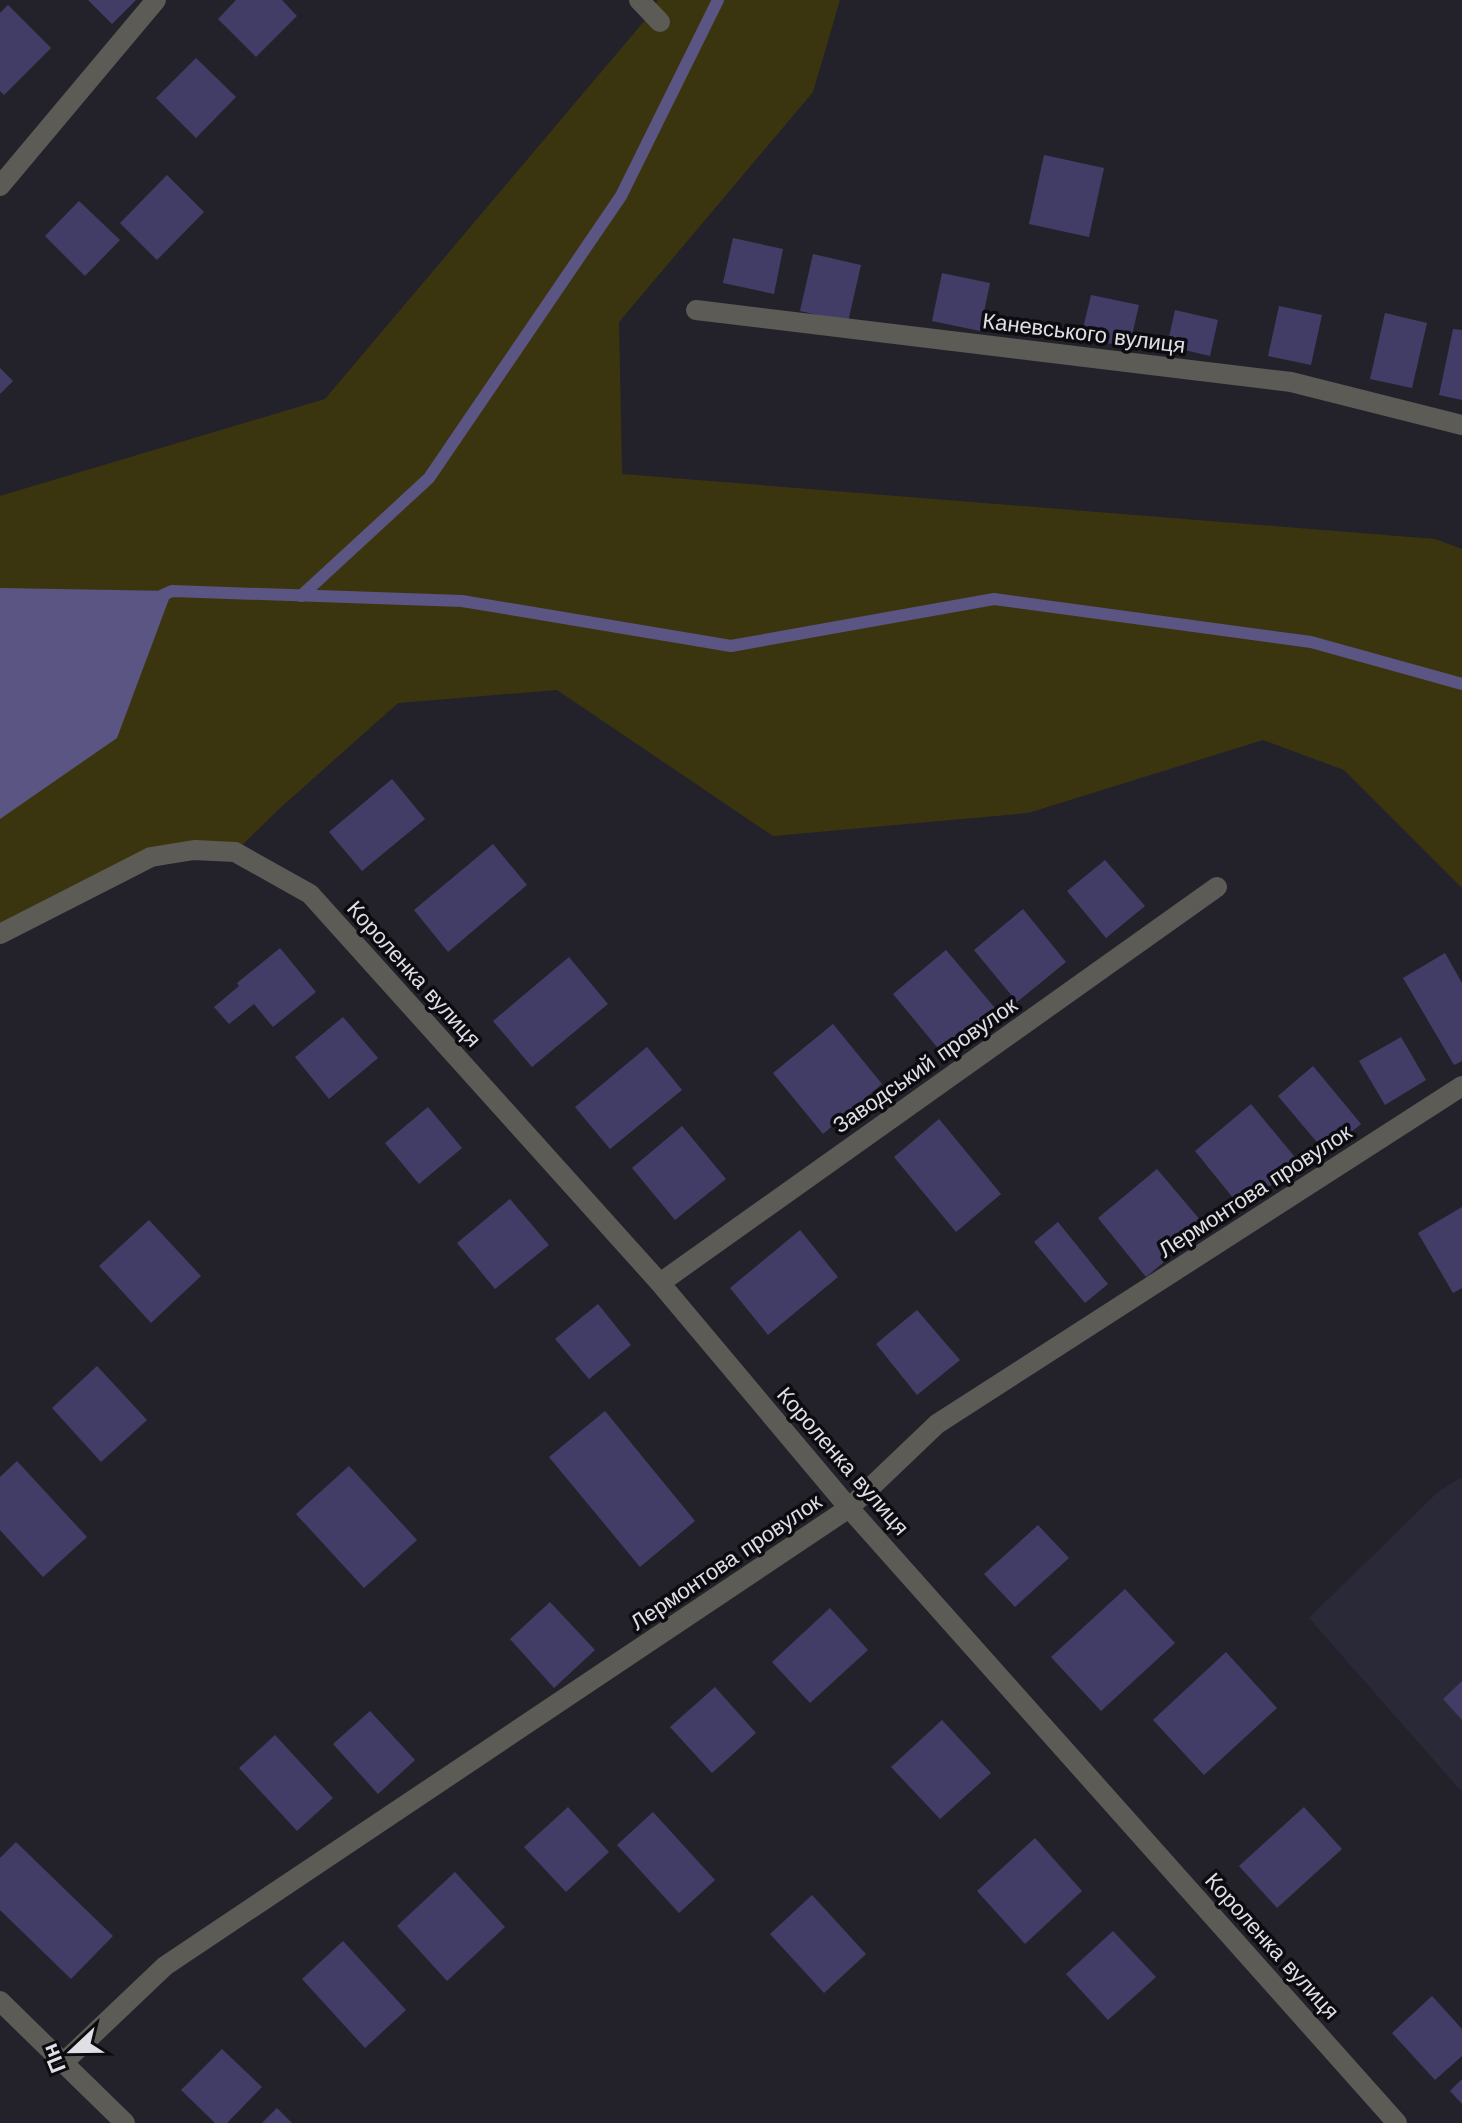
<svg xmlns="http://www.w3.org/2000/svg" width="1462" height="2123" font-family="'Work Sans',sans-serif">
<rect width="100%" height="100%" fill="#23222b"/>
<polygon fill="#2a2938" points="1462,1477 1462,1792 1309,1618 1438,1492"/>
<polygon fill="#3b350f" points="658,0 840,0 813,92 619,322 622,474 1435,539 1462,549 1462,888 1344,770 1263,740 1028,813 773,836 557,690 398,703 279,809 235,852 151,857 0,934 0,496 325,399 646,19"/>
<polygon fill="#5a5582" points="0,588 172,591 117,738 0,819"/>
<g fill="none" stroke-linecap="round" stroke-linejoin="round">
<g stroke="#5a5582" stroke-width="12">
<polyline points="301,596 429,478 621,196 718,0"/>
<polyline points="159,597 172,591 462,601 731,646 994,599 1311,642 1462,684"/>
</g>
</g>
<g fill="#423d67">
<polygon points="88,0 136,0 112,24"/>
<polygon points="236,0 282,0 297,16 256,57 218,19"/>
<polygon points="8,5 51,48 4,95 0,91 0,13"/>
<polygon points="196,58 236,97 196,138 156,98"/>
<polygon points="1044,155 1104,168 1089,237 1029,224"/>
<polygon points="167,175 204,212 157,260 120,223"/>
<polygon points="79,201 120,240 85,276 45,236"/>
<polygon points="733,238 783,249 774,294 723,283"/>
<polygon points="813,254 861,265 848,322 800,311"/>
<polygon points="942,273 990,283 980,331 932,321"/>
<polygon points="1091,295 1139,305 1129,348 1081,337"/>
<polygon points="1279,306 1322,315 1311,365 1268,356"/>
<polygon points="1175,310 1218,320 1210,356 1167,346"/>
<polygon points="1385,313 1427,323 1412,388 1370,379"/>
<polygon points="1453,329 1462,330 1462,400 1439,395"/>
<polygon points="0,368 13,381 0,394"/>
<polygon points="392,779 425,819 362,871 329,832"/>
<polygon points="493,844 527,885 448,952 414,910"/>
<polygon points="1105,860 1145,906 1106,938 1067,891"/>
<polygon points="1023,909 1066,962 1017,1002 974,950"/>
<polygon points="280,948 316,992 273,1027 254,1004 229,1024 214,1007 239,986 237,983"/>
<polygon points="946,950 1000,1014 946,1058 893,994"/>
<polygon points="1445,953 1462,983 1462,1061 1454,1065 1403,978"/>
<polygon points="569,957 608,1004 532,1067 493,1021"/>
<polygon points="343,1017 378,1058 329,1099 295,1057"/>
<polygon points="833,1024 882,1084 823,1134 773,1073"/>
<polygon points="1401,1037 1426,1080 1385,1105 1359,1061"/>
<polygon points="647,1047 682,1090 610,1149 575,1107"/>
<polygon points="1313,1066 1361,1124 1326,1153 1278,1096"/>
<polygon points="1251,1104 1299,1162 1242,1209 1195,1151"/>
<polygon points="428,1107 462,1148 419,1184 385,1143"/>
<polygon points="939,1119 1001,1194 956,1232 894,1157"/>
<polygon points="682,1126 726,1179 675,1220 632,1168"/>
<polygon points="1157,1169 1206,1227 1146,1277 1098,1218"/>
<polygon points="510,1199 549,1245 495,1289 457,1243"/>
<polygon points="1462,1207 1462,1288 1453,1293 1418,1233"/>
<polygon points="149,1220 201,1276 151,1323 99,1266"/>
<polygon points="1058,1222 1108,1284 1085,1303 1034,1242"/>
<polygon points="800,1230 838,1277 768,1335 730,1288"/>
<polygon points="598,1304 631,1345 589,1379 555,1339"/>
<polygon points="917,1310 960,1360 917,1395 876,1344"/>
<polygon points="97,1366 147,1420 101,1462 52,1408"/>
<polygon points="605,1411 695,1521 640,1567 549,1457"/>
<polygon points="17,1461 87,1537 43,1577 0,1530 0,1477"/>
<polygon points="349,1466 417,1540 364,1588 296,1514"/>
<polygon points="1038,1525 1069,1558 1015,1607 984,1574"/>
<polygon points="1125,1589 1175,1643 1101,1711 1051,1657"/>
<polygon points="550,1602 595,1650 554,1688 510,1639"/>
<polygon points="830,1608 868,1650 810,1703 772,1662"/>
<polygon points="1226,1652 1277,1708 1204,1775 1153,1720"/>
<polygon points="1462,1681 1462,1720 1443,1699"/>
<polygon points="715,1687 756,1733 712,1773 670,1727"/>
<polygon points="370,1711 415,1760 378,1794 333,1744"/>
<polygon points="942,1720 991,1773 940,1819 891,1767"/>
<polygon points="275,1735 333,1798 297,1831 239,1768"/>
<polygon points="568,1807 609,1852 566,1892 524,1847"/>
<polygon points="1304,1807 1342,1849 1277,1908 1239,1866"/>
<polygon points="653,1812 715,1880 679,1913 617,1845"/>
<polygon points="1035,1838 1082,1891 1025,1944 977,1891"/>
<polygon points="16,1842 113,1936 71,1979 0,1910 0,1858"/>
<polygon points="455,1872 505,1927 447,1981 397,1926"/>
<polygon points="812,1895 866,1954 824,1993 770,1934"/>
<polygon points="1113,1931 1156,1977 1108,2020 1066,1974"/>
<polygon points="343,1941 406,2010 365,2048 302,1979"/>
<polygon points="1432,1996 1462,2029 1462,2056 1435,2080 1392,2033"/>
<polygon points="222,2049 262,2087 227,2123 215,2123 181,2090"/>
<polygon points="1462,2079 1462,2104 1450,2091"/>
<polygon points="277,2108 292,2123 262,2123"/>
</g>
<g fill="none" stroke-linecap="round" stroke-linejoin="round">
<g stroke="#5c5b56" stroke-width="20">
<polyline points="639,0 660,22"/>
<polyline points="0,186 156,0"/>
<polyline points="696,310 1291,382 1462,425"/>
<polyline points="0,934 151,857 194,850 235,852 310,894 660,1283 849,1508 1397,2123"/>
<polyline points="660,1283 1217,887"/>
<polyline points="0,2001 125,2123"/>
<polyline points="64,2062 165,1966 849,1508 937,1424 1462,1086"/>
</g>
</g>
<g text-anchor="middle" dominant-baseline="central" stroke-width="7" stroke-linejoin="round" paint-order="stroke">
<g font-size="22" fill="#e0dfe6" stroke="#0c0c10">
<text transform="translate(1084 333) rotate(7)">Каневського вулиця</text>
<text transform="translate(414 974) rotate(48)">Короленка вулиця</text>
<text transform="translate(925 1065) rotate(-35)">Заводський провулок</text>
<text transform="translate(1255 1191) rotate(-33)">Лермонтова провулок</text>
<text transform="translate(843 1461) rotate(49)">Короленка вулиця</text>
<text transform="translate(726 1562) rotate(-34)">Лермонтова провулок</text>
<text transform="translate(1272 1946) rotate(48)">Короленка вулиця</text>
</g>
</g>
<g transform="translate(72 2051) rotate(248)" stroke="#0c0c10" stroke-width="6" paint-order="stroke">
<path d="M0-6L14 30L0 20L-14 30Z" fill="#e0dfe6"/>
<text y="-12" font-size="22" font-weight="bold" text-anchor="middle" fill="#e0dfe6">Пн</text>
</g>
</svg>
